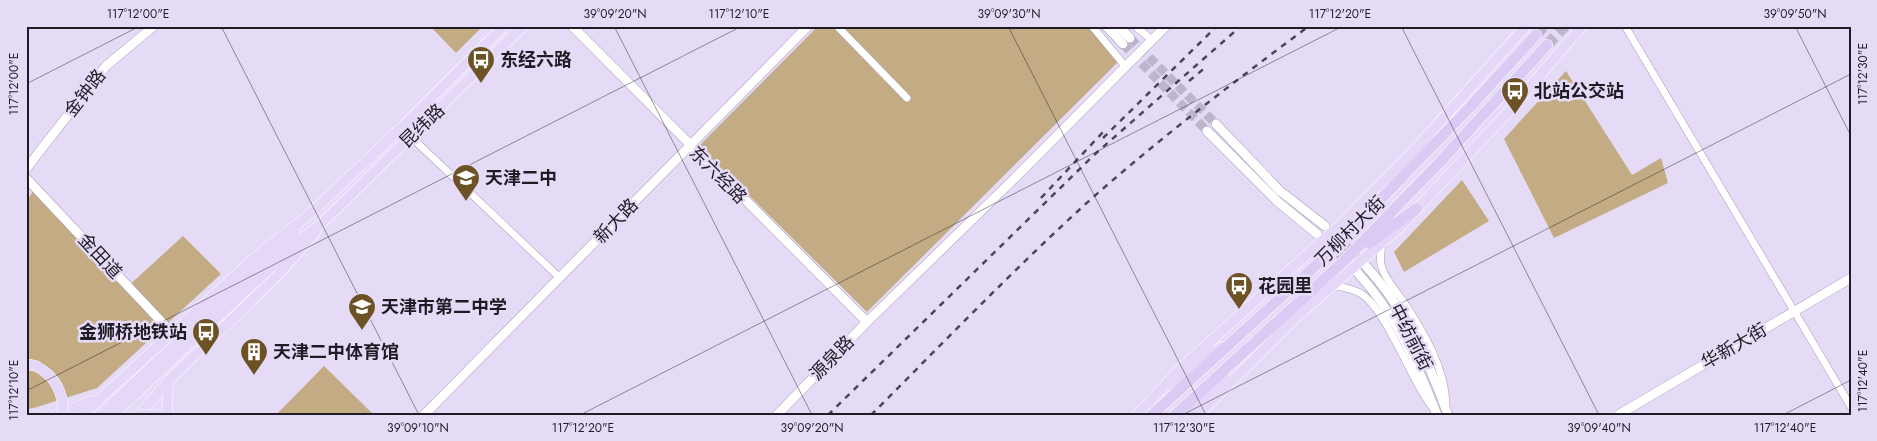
<svg xmlns="http://www.w3.org/2000/svg" width="1877" height="441" font-family="Jost,'Noto Sans SC',sans-serif">
<rect width="100%" height="100%" fill="#e6dbf7"/>
<g fill="#c3ab83">
<polygon points="430,26 483,26 456,53"/>
<polygon points="818,26 1089,26 1122,58 867,312 699,146"/>
<polygon points="1566,71 1632,175 1661,158 1668,183 1554,238 1504,139"/>
<polygon points="1462,180 1489,221 1404,272 1394,252"/>
<polygon points="33,191 125,289 183,236 221,274 97,388 34,408 26,409 26,202"/>
<polygon points="324,366 374,415 276,415"/>
</g>
<g fill="none" stroke-linecap="round" stroke-linejoin="round">
<g stroke="#beb5cd" stroke-width="9" stroke-dasharray="9 4.5" stroke-linecap="butt">
<polyline points="1130,38 1216,124"/>
<polyline points="1123,44 1207,131"/>
<polyline points="1319,236 1348,263"/>
<polyline points="1337,237 1365,265"/>
</g>
<g stroke="#beb5cd" stroke-width="11" stroke-dasharray="11 5.5" stroke-linecap="butt">
<polyline points="1536,35 1544,26"/>
<polyline points="1547,45 1565,26"/>
</g>
<defs>
<g id="minor">
<polyline points="837,26 907,98"/>
<polyline points="1092,26 1125,66"/>
<polyline points="1135,26 1152,40"/>
<polyline points="1625,26 1851,407"/>
<polyline points="411,137 560,278"/>
<path d="M1383,241C1381,250 1379,259 1382,268C1386,281 1398,293 1405,304C1424,333 1445,368 1446,404"/>
<path d="M1332,285C1340,287 1350,288 1358,292C1385,304 1411,382 1433,408"/>
</g>
<g id="tertiary">
<polyline points="572,26 867,322"/>
<polyline points="1106,26 1123,44"/>
<polyline points="1118,26 1130,38"/>
<polyline points="1216,124 1280,191 1325,226"/>
<polyline points="1207,131 1277,201 1317,234"/>
<polyline points="26,169 106,66 154,26"/>
<polyline points="26,178 173,334"/>
<path d="M1365,265C1404,307 1429,361 1448,415"/>
<path d="M1357,272C1396,314 1416,362 1437,415"/>
<polyline points="424,415 808,26"/>
<polyline points="777,415 867,322 1016,177 1166,26"/>
<polyline points="1618,415 1851,278"/>
</g>
<g id="primary">
<polyline points="26,364 36,366"/>
<polyline points="1172,385 1209,354 1223,347"/>
<polyline points="56,415 91,401"/>
<polyline points="82,415 259,254 310,214 402,127 504,26"/>
<polyline points="100,415 295,232"/>
<polyline points="113,415 300,240 321,224 523,26"/>
<polyline points="139,415 168,381 277,276 315,233"/>
<polyline points="167,415 168,381"/>
<polyline points="1137,415 1182,367 1342,223 1419,145 1526,26"/>
<polyline points="1186,415 1224,377"/>
<polyline points="1198,415 1294,319 1399,228 1512,108 1582,26"/>
</g>
<g id="trunk">
<polyline points="1369,243 1416,209"/>
<polyline points="1152,415 1326,256 1470,107 1536,35"/>
<polyline points="1175,415 1345,260 1440,162 1547,45"/>
</g>
</defs>
<use href="#minor" stroke="#a69cb6" stroke-width="8"/>
<use href="#tertiary" stroke="#a69cb6" stroke-width="10"/>
<use href="#primary" stroke="#fff" stroke-width="11"/>
<use href="#trunk" stroke="#fff" stroke-width="12"/>
<use href="#minor" stroke="#fff" stroke-width="7"/>
<use href="#tertiary" stroke="#fff" stroke-width="9"/>
<use href="#primary" stroke="#e4d7f7" stroke-width="10"/>
<use href="#trunk" stroke="#dbcaf4" stroke-width="11"/>
<g stroke="#4b4654" stroke-width="2.5" stroke-dasharray="6 6" stroke-linecap="butt">
<polyline points="1189,81 1206,67"/>
<polyline points="1103,138 1217,26"/>
<polyline points="1041,198 1104,131"/>
<polyline points="828,415 1094,155 1241,26"/>
<path d="M871,415C943,343 1014,269 1090,200C1160,138 1234,82 1309,26"/>
</g>
<defs>
<g id="primary-bridge">
<path d="M36,366C55,376 64,393 63,415"/>
<polyline points="139,415 159,415"/>
</g>
</defs>
<use href="#primary-bridge" stroke="#fff" stroke-width="11" stroke-linecap="butt"/>
<use href="#primary-bridge" stroke="#e4d7f7" stroke-width="10"/>
</g>
<path fill="none" stroke="#201c26" stroke-width="1" stroke-opacity="0.45" d="M221,26L419,415M614,26L812,415M1008,26L1206,415M1401,26L1599,415M1795,26L1851,136M26,84L140,26M26,391L742,26M580,415L1343,26M1182,415L1851,74M1783,415L1851,380"/>
<defs>
<symbol id="bus-pin" viewBox="-11 -11 22 30"><path d="M0 17L-7.5 6A9.5 9.5 0 1 1 7.5 6Z" fill="#6c5224" stroke="#e6dbf7"/><path d="M-5-6H5V4H4V6H2V4H-2V6H-4V4H-5ZM-3.5-4V0h7V-4ZM-3.5 1.2v1.5H-2V1.2ZM2 1.2v1.5H3.5V1.2Z" fill="#fff"/></symbol>
<symbol id="school-pin" viewBox="-11 -11 22 30"><path d="M0 17L-7.5 6A9.5 9.5 0 1 1 7.5 6Z" fill="#6c5224" stroke="#e6dbf7"/><path d="M0-5L7-2L0 1L-7-2ZM-4 1L0 2.5L4 1V4Q0 6-4 4Z" fill="#fff"/></symbol>
<symbol id="building-pin" viewBox="-11 -11 22 30"><path d="M0 17L-7.5 6A9.5 9.5 0 1 1 7.5 6Z" fill="#6c5224" stroke="#e6dbf7"/><path d="M-4-6H4V6H1V3H-1V6H-4ZM-2.5-4.3h1.7v1.8h-1.7ZM.8-4.3h1.7v1.8H.8ZM-2.5-1h1.7V.8h-1.7ZM.8-1h1.7V.8H.8Z" fill="#fff"/></symbol>
</defs>
<g fill-rule="evenodd">
<use href="#bus-pin" x="465" y="44" width="32" height="43"/>
<use href="#bus-pin" x="1499" y="75" width="32" height="43"/>
<use href="#school-pin" x="450" y="162" width="32" height="43"/>
<use href="#bus-pin" x="1223" y="270" width="32" height="43"/>
<use href="#school-pin" x="346" y="291" width="32" height="43"/>
<use href="#bus-pin" x="190" y="316" width="32" height="43"/>
<use href="#building-pin" x="238" y="336" width="32" height="43"/>
</g>
<g text-anchor="middle" dominant-baseline="central" stroke-width="5" stroke-linejoin="round" paint-order="stroke">
<g font-size="18" font-weight="bold" fill="#201c26" stroke="#e6dbf7" text-anchor="start">
<text x="500" y="60">东经六路</text>
<text x="1534" y="91">北站公交站</text>
<text x="485" y="178">天津二中</text>
<text x="1258" y="286">花园里</text>
<text x="381" y="307">天津市第二中学</text>
<text x="187" y="332" text-anchor="end">金狮桥地铁站</text>
<text x="273" y="352">天津二中体育馆</text>
</g>
<g font-size="18" fill="#201c26" stroke="#e6dbf7">
<text transform="translate(85 93) rotate(-52)">金钟路</text>
<text transform="translate(422 126) rotate(-44)">昆纬路</text>
<text transform="translate(718 175) rotate(45)">东六经路</text>
<text transform="translate(616 221) rotate(-46)">新大路</text>
<text transform="translate(1350 231) rotate(-45)">万柳村大街</text>
<text transform="translate(100 256) rotate(47)">金田道</text>
<text transform="translate(1411 337) rotate(63)">中纺前街</text>
<text transform="translate(1734 346) rotate(-30)">华新大街</text>
<text transform="translate(832 358) rotate(-46)">源泉路</text>
</g>
</g>
<rect width="1877" height="441" fill="none" stroke="#e6dbf7" stroke-width="55"/>
<rect x="28" y="28" width="1822" height="386" fill="none" stroke="#201c26" stroke-width="2"/>
<g font-size="12" text-anchor="middle" fill="#201c26">
<text x="138" y="18">117°12'00"E</text>
<text x="615" y="18">39°09'20"N</text>
<text x="739" y="18">117°12'10"E</text>
<text x="1009" y="18">39°09'30"N</text>
<text x="1340" y="18">117°12'20"E</text>
<text x="1795" y="18">39°09'50"N</text>
<text transform="translate(1863 74) rotate(-90)" y="4">117°12'30"E</text>
<text transform="translate(14 84) rotate(-90)" y="4">117°12'00"E</text>
<text transform="translate(1863 381) rotate(-90)" y="4">117°12'40"E</text>
<text transform="translate(14 390) rotate(-90)" y="4">117°12'10"E</text>
<text x="418" y="432">39°09'10"N</text>
<text x="583" y="432">117°12'20"E</text>
<text x="812" y="432">39°09'20"N</text>
<text x="1184" y="432">117°12'30"E</text>
<text x="1599" y="432">39°09'40"N</text>
<text x="1785" y="432">117°12'40"E</text>
</g>
</svg>
